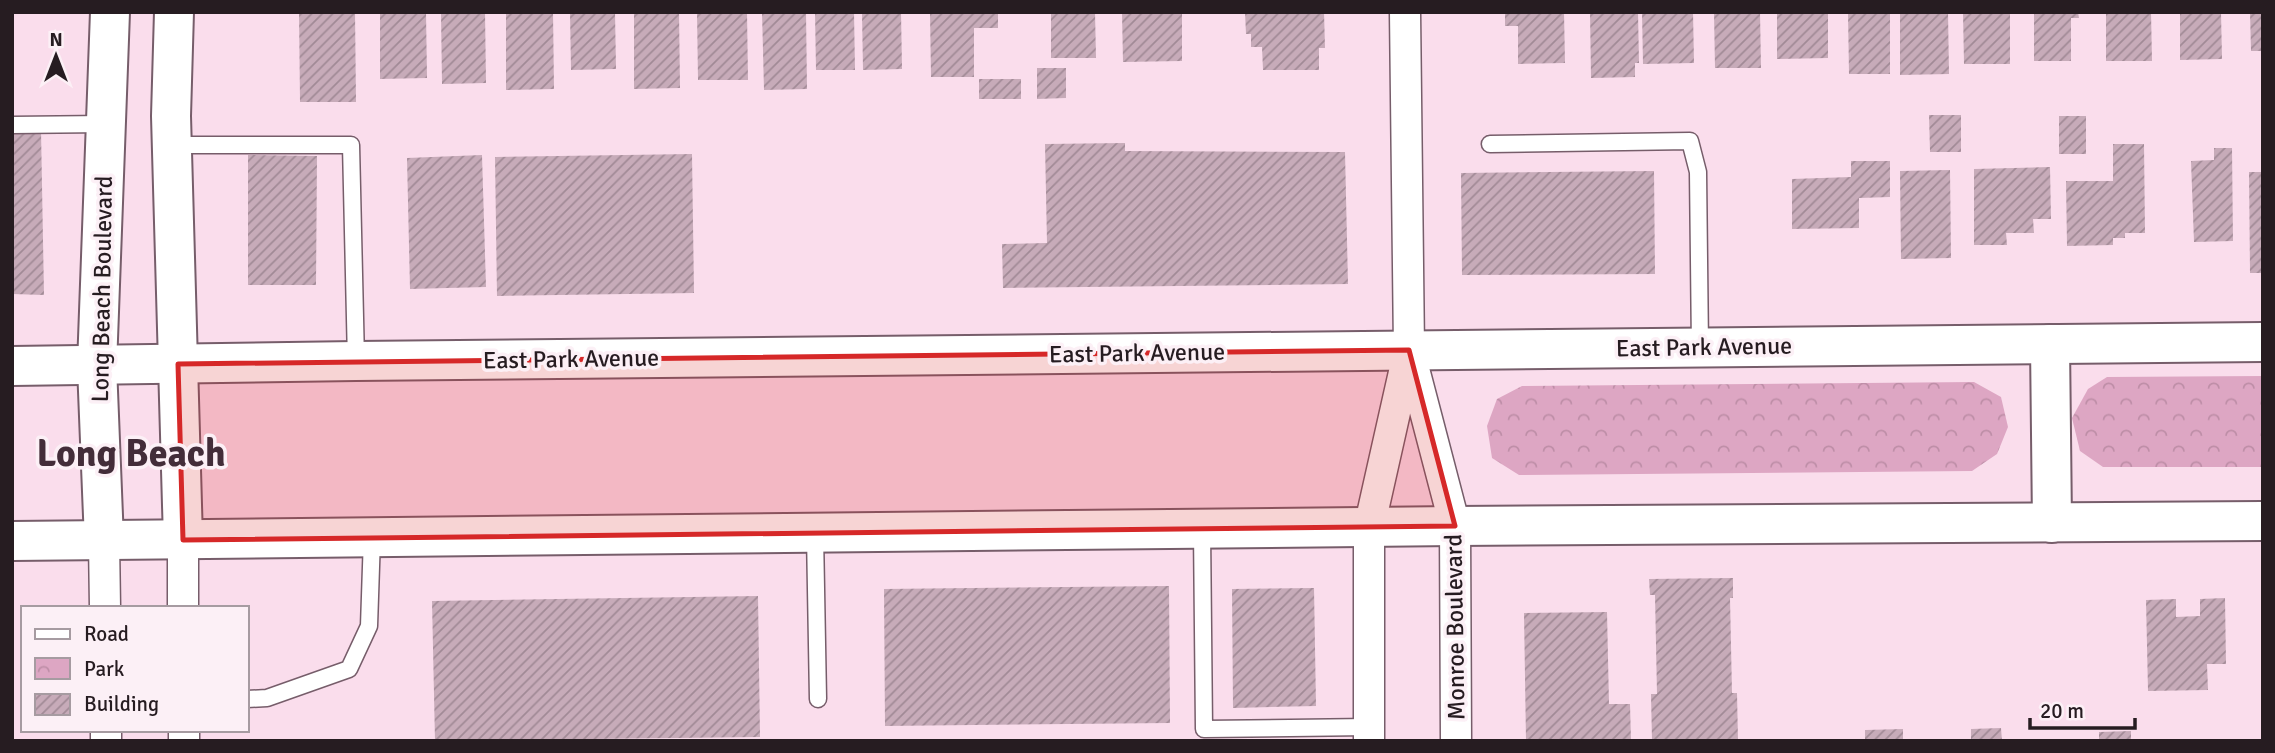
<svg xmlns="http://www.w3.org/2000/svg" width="2275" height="753" font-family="Signika,sans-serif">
<defs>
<pattern id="park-crowns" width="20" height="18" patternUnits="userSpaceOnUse" patternTransform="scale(1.75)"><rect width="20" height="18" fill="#dda6c3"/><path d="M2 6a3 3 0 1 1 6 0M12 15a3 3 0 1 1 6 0" fill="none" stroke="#be8ea7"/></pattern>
<pattern id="building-hatch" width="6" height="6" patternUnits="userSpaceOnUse" patternTransform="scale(1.75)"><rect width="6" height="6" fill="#c7abb9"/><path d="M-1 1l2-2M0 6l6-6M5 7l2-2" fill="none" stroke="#a18a96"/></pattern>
</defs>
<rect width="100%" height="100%" fill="#faddec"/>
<g fill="url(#park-crowns)">
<polygon points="2263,376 2263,467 2103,467 2080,451 2072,418 2088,389 2107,377"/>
<polygon points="1974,382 2001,397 2008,427 1997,454 1972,471 1519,475 1492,458 1487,426 1497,399 1522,386"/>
</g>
<g fill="url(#building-hatch)">
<polygon points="299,12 355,12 356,102 300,102"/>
<polygon points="380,12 426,12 427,78 380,79"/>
<polygon points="441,12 485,12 486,83 442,84"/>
<polygon points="506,12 553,12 554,89 506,90"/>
<polygon points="570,12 615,12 616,69 571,70"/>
<polygon points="634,12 679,12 680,88 634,89"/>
<polygon points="697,12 747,12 748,80 698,80"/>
<polygon points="762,12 806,12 807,89 764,90"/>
<polygon points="815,12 854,12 855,70 816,70"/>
<polygon points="862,12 901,12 902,69 863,70"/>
<polygon points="930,12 998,12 998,28 974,28 974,77 931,77"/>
<polygon points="1051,12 1095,12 1096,58 1051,58"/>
<polygon points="1122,12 1182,12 1182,61 1123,62"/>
<polygon points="1245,12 1324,12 1325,48 1319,48 1319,70 1263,70 1262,47 1251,47 1251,34 1246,34"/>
<polygon points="1505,12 1564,12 1565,63 1518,64 1518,26 1505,26"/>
<polygon points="1590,12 1638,12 1639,63 1635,63 1635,77 1591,78"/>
<polygon points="1642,12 1693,12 1694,63 1643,64"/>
<polygon points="1714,12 1760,12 1761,68 1715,68"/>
<polygon points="1777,12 1828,12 1828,58 1777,59"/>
<polygon points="1848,12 1890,12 1890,74 1849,74"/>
<polygon points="1900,12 1948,12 1949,74 1900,75"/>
<polygon points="1963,12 2010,12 2010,64 1964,64"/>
<polygon points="2034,12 2078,12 2079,18 2071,18 2071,61 2034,61"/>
<polygon points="2106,12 2151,12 2152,61 2106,61"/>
<polygon points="2180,12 2221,12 2222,59 2180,60"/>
<polygon points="2250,12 2263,12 2263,51 2251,51"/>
<polygon points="1037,68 1066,68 1066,98 1037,99"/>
<rect x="979" y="79" width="42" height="20"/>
<polygon points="1929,115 1961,115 1961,152 1930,152"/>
<rect x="2059" y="116" width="27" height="38"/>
<polygon points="41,130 44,295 12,294 12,131"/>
<polygon points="1125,143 1125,151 1345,152 1348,284 1003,288 1002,244 1047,243 1045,144"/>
<polygon points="2113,144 2144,144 2145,233 2125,233 2125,238 2113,238 2113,245 2067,246 2066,181 2113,181"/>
<polygon points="2214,148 2232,148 2233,241 2194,242 2191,161 2214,160"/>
<polygon points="692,154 694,293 497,296 495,157"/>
<polygon points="248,155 317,156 316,285 248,285"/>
<polygon points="482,155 486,287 410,289 407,158"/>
<polygon points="1851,161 1890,161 1890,197 1859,198 1859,228 1792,229 1792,179 1851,177"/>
<polygon points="2050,167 2051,219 2033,219 2034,233 2006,233 2007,245 1974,245 1974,169"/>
<polygon points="1950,170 1951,258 1901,259 1900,171"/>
<polygon points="1654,171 1655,274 1462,275 1461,173"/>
<polygon points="2249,172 2263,172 2263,273 2250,273"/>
<polygon points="1733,578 1733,598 1730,598 1732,693 1737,693 1738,741 1652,741 1651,694 1657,694 1655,595 1650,595 1649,579"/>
<polygon points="1169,586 1170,723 885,726 884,589"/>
<polygon points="1314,588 1316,706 1233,708 1232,589"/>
<polygon points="758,596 760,737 435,741 432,601"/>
<polygon points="2225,598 2226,664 2207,664 2208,690 2148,691 2146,600 2176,599 2176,617 2200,616 2200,599"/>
<polygon points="1607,612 1609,704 1630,704 1631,741 1526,741 1524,613"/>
<polygon points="2001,728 2002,741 1971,741 1971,729"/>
<polygon points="1903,729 1903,741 1865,741 1865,730"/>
<polygon points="2131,731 2131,741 2099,741 2099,732"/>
</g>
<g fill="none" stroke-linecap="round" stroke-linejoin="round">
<defs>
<g id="service">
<polyline points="12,125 105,124"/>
<polyline points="1490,144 1690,141 1698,172 1700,348"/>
<polyline points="172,145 351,145 356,361"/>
<polyline points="1202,530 1204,729 1369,727"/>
<polyline points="815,534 818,699"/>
<polyline points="247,699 267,698 349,669 369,626 372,537"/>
</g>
<g id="minor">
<polyline points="1405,12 1409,350"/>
<polyline points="183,540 183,608"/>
<polyline points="104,541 105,608"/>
<polyline points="106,730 106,741"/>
<polyline points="184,730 184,741"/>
<polyline points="1369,741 1369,528 1409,350 1455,526 1456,741"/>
</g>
<g id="primary">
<polyline points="174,12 171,116 183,540"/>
<polyline points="104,541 97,366 110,12"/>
</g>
<g id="trunk">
<polyline points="2050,344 2052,523"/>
<polyline points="12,366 356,361 2263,342"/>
<polyline points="12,541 1455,526 2263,521"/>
</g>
</defs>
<use href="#service" stroke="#765d6a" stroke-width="19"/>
<use href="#minor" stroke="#765d6a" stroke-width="33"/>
<use href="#primary" stroke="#765d6a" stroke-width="42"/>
<use href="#trunk" stroke="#765d6a" stroke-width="42"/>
<use href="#service" stroke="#fff" stroke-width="16"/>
<use href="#minor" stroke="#fff" stroke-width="30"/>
<use href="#primary" stroke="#fff" stroke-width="38"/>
<use href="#trunk" stroke="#fff" stroke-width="38"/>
</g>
<path fill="#d62828" fill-opacity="0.2" stroke="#d62828" stroke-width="5" stroke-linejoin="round" d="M1409,350L1455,526L183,540L178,364Z"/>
<g text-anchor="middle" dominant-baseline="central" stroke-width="7" stroke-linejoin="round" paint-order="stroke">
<g font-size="24" fill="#261c21" stroke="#fcf0f6">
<text transform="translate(102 289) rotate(-89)">Long Beach Boulevard</text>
<text transform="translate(1704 347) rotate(-1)">East Park Avenue</text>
<text transform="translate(1137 353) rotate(-1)">East Park Avenue</text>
<text transform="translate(571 359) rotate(-1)">East Park Avenue</text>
<text transform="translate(1455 627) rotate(-91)">Monroe Boulevard</text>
</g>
<g font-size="38" font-weight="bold" fill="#432d39" stroke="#fcf0f6">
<text x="131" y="453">Long Beach</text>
</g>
</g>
<rect width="2275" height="753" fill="none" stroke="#261c21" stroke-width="28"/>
<rect x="21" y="606" width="228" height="126" fill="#fcf0f6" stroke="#a69ba1" stroke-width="2"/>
<rect x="35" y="629" width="35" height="10" fill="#ffffff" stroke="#a69ba1" stroke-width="2"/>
<text x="84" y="641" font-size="21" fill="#261c21">Road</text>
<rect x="35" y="658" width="35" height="21" fill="url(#park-crowns)" stroke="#a69ba1" stroke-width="2"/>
<text x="84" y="676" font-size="21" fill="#261c21">Park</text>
<rect x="35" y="694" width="35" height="21" fill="url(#building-hatch)" stroke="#a69ba1" stroke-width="2"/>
<text x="84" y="711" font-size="21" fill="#261c21">Building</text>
<g transform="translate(56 56)" stroke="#fcf0f6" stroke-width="5" paint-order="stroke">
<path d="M0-5L12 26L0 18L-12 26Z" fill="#261c21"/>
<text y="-10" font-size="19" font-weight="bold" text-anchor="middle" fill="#261c21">N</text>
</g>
<path d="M2030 718v10h105v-10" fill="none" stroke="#261c21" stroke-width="3.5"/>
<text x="2040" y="718" font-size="21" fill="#261c21" stroke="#fcf0f6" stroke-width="5" paint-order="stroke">20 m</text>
</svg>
